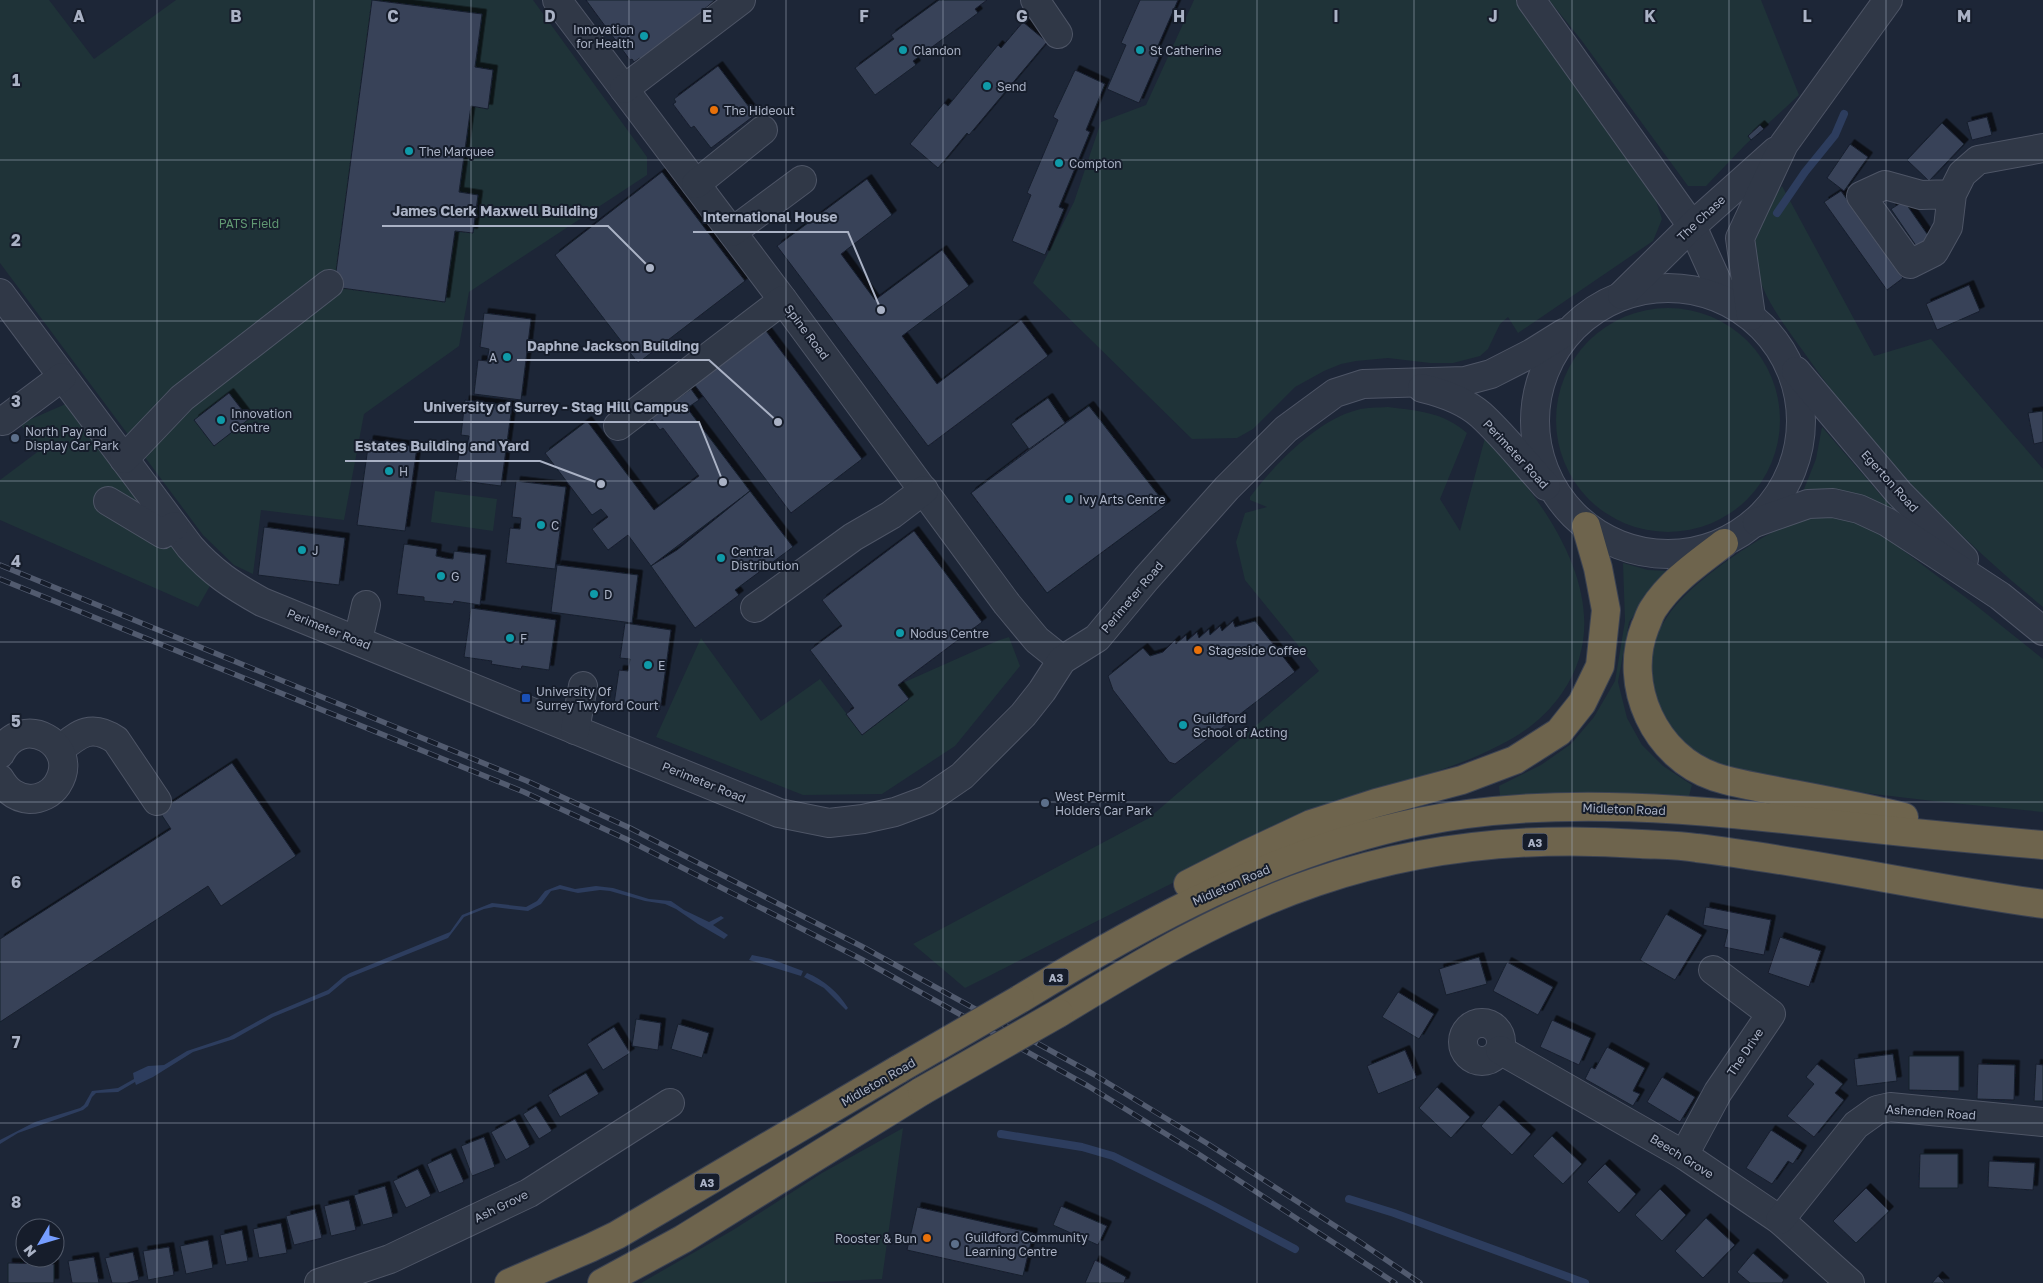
<svg xmlns="http://www.w3.org/2000/svg" width="2043" height="1283" font-family="'Golos Text',sans-serif">
<defs>
<filter id="shadow"><feDropShadow dx="4.5" dy="-4.5" stdDeviation="0" flood-color="#0009"/></filter>
</defs>
<rect width="100%" height="100%" fill="#1d2637"/>
<g fill="#1f3338">
<polygon points="0,0 49,0 94,59 176,0 533,0 647,157 647,175 469,292 459,346 364,414 344,520 261,510 253,574 234,565 203,535 0,263"/>
<polygon points="1194,0 1516,0 1656,201 1662,219 1653,241 1518,333 1508,317 1500,324 1488,349 1480,356 1453,363 1430,363 1388,358 1356,361 1341,364 1324,371 1295,387 1253,429 1237,438 1192,439 1033,283 1074,202 1101,122 1146,105"/>
<polygon points="1549,0 1761,0 1799,95 1745,145 1706,186 1688,186 1582,41"/>
<path d="M1782,186L1874,356L1931,339L2043,469V607C1952,533 1870,447 1803,351C1779,317 1755,289 1754,246C1754,242 1753,235 1754,231C1758,219 1775,197 1782,186Z"/>
<circle cx="1668" cy="420" r="112"/>
<polygon points="68,403 211,584 198,607 0,520 0,480 40,450 21,425 22,423"/>
<path d="M1388,407C1419,411 1443,412 1467,433L1440,499L1460,531L1485,438C1546,502 1623,606 1562,693C1547,715 1525,733 1500,745C1464,764 1426,775 1387,787C1370,792 1352,795 1336,803C1212,862 1088,926 965,988L913,944L1149,818L1319,671L1245,580L1236,542L1245,513L1267,507L1250,500V497C1274,465 1317,420 1357,410C1366,407 1378,408 1388,407Z"/>
<polygon points="1822,427 1897,514 1802,494 1816,459"/>
<polygon points="435,491 497,499 493,531 431,522"/>
<path d="M1829,514L1868,524L1973,603L2043,659V812C1971,805 1900,798 1829,788C1788,782 1745,779 1707,761C1677,747 1656,717 1652,685C1648,654 1650,644 1667,617C1688,584 1758,536 1796,521C1806,517 1818,516 1829,514Z"/>
<polygon points="1623,563 1648,570 1667,571 1629,622 1618,682 1627,718 1642,745 1663,766 1692,785 1689,796 1582,793 1500,796 1499,786 1541,765 1571,744 1594,717 1615,681 1625,621"/>
<polygon points="1009,637 1020,666 955,746 882,794 803,795 656,737 701,638 761,721 820,679 862,734 909,699 898,685 997,641"/>
<polygon points="903,1128 882,1279 800,1283 641,1283 733,1230 822,1173"/>
</g>
<g fill="#2d3d5e">
<polygon points="560,885 575,889 596,886 613,888 649,899 671,901 684,910 709,922 721,916 724,918 713,925 728,935 724,939 698,924 676,909 665,904 645,901 610,891 600,890 578,893 560,889 551,891 541,904 528,911 494,907 484,909 464,917 448,938 348,978 329,994 273,1017 234,1039 193,1052 153,1077 136,1085 135,1082 118,1092 96,1093 92,1097 88,1106 83,1110 18,1133 0,1144 0,1140 35,1122 80,1108 84,1105 92,1091 118,1088 134,1079 133,1073 148,1066 164,1065 187,1051 229,1037 271,1014 328,990 343,977 350,973 450,932 462,915 492,903 526,907 537,901 545,891"/>
<polygon points="752,955 771,959 803,971 801,976 749,960"/>
<path d="M807,973C824,980 838,992 848,1008L846,1010L824,988L804,977Z"/>
</g>
<g fill="none" stroke-linecap="round" stroke-linejoin="round">
<g stroke="#2d3d5e" stroke-width="8">
<polyline points="1777,213 1805,172 1835,135 1844,114"/>
<polyline points="1001,1134 1082,1147 1113,1156 1210,1204 1295,1249"/>
<polyline points="1349,1199 1394,1213 1585,1283"/>
</g>
</g>
<g fill="#384358" stroke="#181f2e" filter="url(#shadow)">
<polygon points="372,0 482,14 475,67 493,70 488,109 471,106 459,192 478,195 473,233 455,231 445,302 334,287"/>
<polygon points="586,0 715,0 701,12 704,15 642,60 640,58 634,62 632,59 630,60"/>
<polygon points="939,0 987,0 975,9 978,13 913,61 916,65 875,95 855,68 894,39 891,35"/>
<polygon points="1140,0 1178,0 1154,55 1159,57 1139,103 1107,89 1126,45 1121,43"/>
<polygon points="1023,22 1047,42 969,135 967,133 938,168 910,144 944,103 948,106 998,45 1001,48"/>
<polygon points="718,66 755,115 711,148 694,126 691,128 673,104 676,102 674,99"/>
<polygon points="1075,70 1105,84 1086,130 1090,132 1059,207 1064,209 1045,255 1012,241 1031,195 1027,193 1058,120 1053,117"/>
<polygon points="1987,117 1992,135 1972,140 1967,122"/>
<polygon points="1942,123 1964,144 1929,181 1907,160"/>
<polygon points="1760,125 1764,129 1751,140 1748,136"/>
<polygon points="1850,144 1868,157 1844,191 1827,178"/>
<polygon points="662,172 745,281 638,363 555,255"/>
<polygon points="867,179 892,215 841,254 875,300 942,250 969,286 902,336 937,384 1021,320 1048,356 928,446 777,246"/>
<polygon points="1841,191 1903,278 1887,290 1824,202"/>
<polygon points="1904,201 1932,241 1919,250 1891,209"/>
<polygon points="1969,285 1980,311 1937,330 1926,304"/>
<polygon points="484,313 531,319 521,400 474,394 478,360 487,361 489,349 480,347"/>
<polygon points="766,331 862,459 791,513 694,384"/>
<polygon points="691,389 699,400 687,408 750,491 651,566 628,535 608,550 592,529 608,517 601,509 592,515 545,453 587,421 654,510 699,476 663,428 660,430 651,418"/>
<polygon points="229,393 249,419 214,446 194,420"/>
<polygon points="1048,398 1065,423 1089,406 1166,505 1047,593 971,493 1029,449 1011,424"/>
<polygon points="1048,398 1065,423 1029,449 1011,424"/>
<polygon points="465,400 512,406 501,486 455,480 460,446 467,447 468,441 469,436 461,435"/>
<polygon points="1089,406 1166,505 1047,593 971,493"/>
<polygon points="2043,411 2043,442 2034,444 2028,413"/>
<polygon points="369,440 417,447 405,531 357,525"/>
<polygon points="516,481 566,487 555,569 506,563 510,528 520,529 521,518 512,517"/>
<polygon points="750,491 793,547 735,590 739,595 695,628 651,566 677,550"/>
<polygon points="264,527 345,538 339,585 258,575"/>
<polygon points="914,531 982,622 898,685 909,699 862,735 846,714 854,708 810,650 842,626 822,600"/>
<polygon points="404,544 437,549 436,556 445,558 453,559 454,551 486,555 480,605 454,601 453,604 424,601 424,597 397,594"/>
<polygon points="557,565 638,575 632,623 551,612"/>
<polygon points="471,608 556,620 549,670 522,666 521,669 491,664 492,661 464,657"/>
<polygon points="1233,621 1235,627 1255,621 1295,672 1175,764 1169,762 1113,690 1108,676 1143,648 1150,656 1163,652 1175,640 1176,644 1186,635 1187,641 1197,632 1199,638 1209,629 1210,635 1220,626 1222,631"/>
<polygon points="625,623 671,630 660,710 614,704 619,670 628,671 630,659 620,658"/>
<polygon points="232,763 296,856 221,906 208,886 0,1022 0,939 171,829 159,811"/>
<polygon points="1706,907 1771,920 1764,955 1724,947 1728,930 1703,925"/>
<polygon points="1666,914 1702,935 1675,980 1640,960"/>
<polygon points="1780,937 1821,951 1809,987 1768,973"/>
<polygon points="1479,957 1487,984 1446,995 1439,969"/>
<polygon points="1507,962 1553,987 1538,1015 1493,991"/>
<polygon points="1398,992 1434,1014 1419,1039 1382,1017"/>
<polygon points="636,1019 661,1023 658,1050 632,1046"/>
<polygon points="1552,1020 1591,1038 1579,1065 1540,1047"/>
<polygon points="678,1024 709,1033 702,1058 671,1049"/>
<polygon points="614,1027 630,1053 603,1070 587,1044"/>
<polygon points="1607,1047 1645,1068 1633,1091 1640,1094 1633,1106 1585,1079 1591,1067 1595,1069"/>
<polygon points="1405,1050 1417,1078 1378,1094 1367,1066"/>
<polygon points="1893,1054 1897,1081 1857,1086 1854,1059"/>
<polygon points="1909,1056 1959,1056 1959,1091 1909,1090"/>
<polygon points="1817,1064 1843,1084 1835,1093 1844,1100 1814,1137 1787,1116 1814,1084 1806,1077"/>
<polygon points="1978,1064 2015,1065 2014,1100 1977,1099"/>
<polygon points="2036,1064 2043,1065 2043,1101 2034,1101"/>
<polygon points="586,1073 599,1094 560,1117 548,1095"/>
<polygon points="1662,1077 1695,1097 1680,1122 1647,1102"/>
<polygon points="1437,1087 1470,1117 1451,1138 1419,1108"/>
<polygon points="1499,1105 1531,1134 1512,1155 1481,1126"/>
<polygon points="536,1106 552,1131 539,1139 523,1114"/>
<polygon points="515,1119 530,1147 506,1160 491,1132"/>
<polygon points="1771,1130 1802,1150 1793,1164 1788,1161 1772,1184 1746,1168"/>
<polygon points="1552,1136 1582,1164 1563,1184 1533,1156"/>
<polygon points="484,1137 495,1167 472,1176 461,1146"/>
<polygon points="451,1153 464,1182 439,1193 427,1164"/>
<polygon points="1920,1154 1958,1154 1958,1188 1919,1188"/>
<polygon points="1989,1161 2035,1163 2033,1190 1988,1187"/>
<polygon points="1605,1164 1636,1194 1619,1213 1587,1182"/>
<polygon points="418,1169 431,1196 406,1208 393,1181"/>
<polygon points="385,1186 393,1217 363,1225 354,1195"/>
<polygon points="1866,1188 1889,1211 1856,1243 1833,1221"/>
<polygon points="1660,1189 1686,1215 1662,1241 1635,1215"/>
<polygon points="349,1200 356,1230 331,1236 324,1206"/>
<polygon points="1061,1206 1107,1226 1098,1245 1053,1225"/>
<polygon points="917,1207 1033,1233 1023,1276 907,1250"/>
<polygon points="315,1209 322,1238 294,1245 286,1216"/>
<polygon points="1706,1218 1735,1245 1703,1278 1675,1251"/>
<polygon points="281,1223 287,1253 259,1258 253,1229"/>
<polygon points="242,1230 248,1261 226,1265 220,1235"/>
<polygon points="208,1240 213,1268 186,1274 180,1246"/>
<polygon points="169,1247 174,1275 148,1280 143,1251"/>
<polygon points="133,1252 139,1280 127,1283 112,1283 105,1258"/>
<polygon points="1753,1253 1784,1280 1782,1283 1750,1283 1737,1272"/>
<polygon points="94,1257 99,1283 72,1283 68,1261"/>
<polygon points="1095,1260 1126,1277 1124,1283 1085,1283"/>
<polygon points="8,1263 54,1264 54,1283 8,1283"/>
<polygon points="1938,1276 1945,1283 1932,1283"/>
</g>
<g fill="none" stroke-linecap="round" stroke-linejoin="round">
<defs>
<g id="minor">
<polyline points="557,0 783,300 1007,604 1037,640 1062,660"/>
<polyline points="1035,0 1058,34"/>
<polyline points="1531,0 1692,226 1725,299"/>
<polyline points="624,89 741,0"/>
<polyline points="696,184 763,130"/>
<polyline points="1952,194 1921,195 1885,185 1861,196 1910,264 1934,252 1948,227 1952,194 1962,174 1978,160 2043,148"/>
<polyline points="732,232 802,180"/>
<circle cx="1668" cy="421" r="133"/>
<path d="M0,293L190,547C212,572 233,586 262,602L779,813L829,823L863,819L895,812L927,800L962,776L1023,715L1042,691L1062,660L1097,638L1146,579L1227,488L1286,429L1335,393L1363,384L1465,381L1491,374L1532,353L1564,333"/>
<polyline points="1622,295 1692,226 1776,151"/>
<polyline points="1751,316 1740,238 1784,144 1888,0"/>
<polyline points="1796,371 1899,493 1964,559"/>
<path d="M1422,388C1443,393 1465,401 1481,415C1504,436 1525,463 1546,486"/>
<polyline points="0,420 3,421 62,377"/>
<polyline points="618,426 783,300"/>
<polyline points="124,459 182,398 329,284"/>
<polyline points="108,501 163,534 174,526"/>
<polyline points="1757,522 1808,504 1833,503 1859,509 1887,522 2000,596 2043,631"/>
<polyline points="755,608 853,537 891,515 924,490"/>
<polyline points="356,640 361,627 366,605"/>
<polyline points="575,730 583,686"/>
<path d="M59,750C79,734 91,723 116,740L157,801"/>
<path d="M0,754C21,710 83,745 57,785C51,794 40,799 30,799C16,798 7,791 0,779"/>
<circle cx="1482" cy="1042" r="19"/>
<polyline points="1500,1050 1684,1155 1780,1220 1850,1283"/>
<polyline points="1684,1155 1718,1092 1771,1014 1713,970"/>
<polyline points="1780,1220 1856,1125 1877,1110 1890,1107 2043,1122"/>
<polyline points="319,1283 390,1259 529,1193 670,1103"/>
</g>
<g id="highway">
<path d="M1724,543C1698,563 1671,581 1653,609C1649,615 1648,621 1645,627C1622,685 1655,757 1715,777C1740,785 1768,789 1793,794C1830,801 1867,808 1904,817"/>
<polyline points="1188,884 1245,855 1311,824 1376,803 1462,780 1515,760 1559,732 1582,703 1600,666 1606,610 1598,568 1586,526"/>
<path d="M1020,999C1146,922 1273,852 1419,822C1556,794 1703,810 1840,825C1908,833 1975,839 2043,845"/>
<path d="M1059,1013C1141,963 1224,913 1316,882C1421,846 1531,836 1641,844C1660,845 1679,845 1697,848C1813,862 1927,888 2043,904"/>
<polyline points="509,1283 590,1248 617,1235 899,1069"/>
<polyline points="602,1283 683,1239 922,1091"/>
</g>
</defs>
<use href="#minor" stroke="#4e5566" stroke-width="30"/>
<use href="#highway" stroke="#3b4252" stroke-width="30"/>
<use href="#minor" stroke="#303847" stroke-width="28"/>
<use href="#highway" stroke="#6e644d" stroke-width="28"/>
<defs>
<g id="rail">
<polyline points="0,565 527,781 630,828 861,946 1093,1074 1208,1144 1360,1242 1420,1283"/>
<polyline points="0,579 524,792 626,839 861,959 1088,1086 1200,1155 1395,1283"/>
</g>
</defs>
<use href="#rail" stroke="#525b6f" stroke-width="5.5"/>
<use href="#rail" stroke="#161d2b" stroke-width="4" stroke-dasharray="11" stroke-linecap="butt"/>
<defs>
<g id="highway-bridge">
<polyline points="899,1069 1020,999"/>
<polyline points="922,1091 1059,1013"/>
</g>
</defs>
<use href="#highway-bridge" stroke="#3b4252" stroke-width="30" stroke-linecap="butt"/>
<use href="#highway-bridge" stroke="#6e644d" stroke-width="28"/>
</g>
<path fill="none" stroke="#aab2c5" stroke-width="1" stroke-opacity="0.55" d="M157,0V1283M314,0V1283M471,0V1283M629,0V1283M786,0V1283M943,0V1283M1100,0V1283M1257,0V1283M1414,0V1283M1572,0V1283M1729,0V1283M1886,0V1283M0,160H2043M0,321H2043M0,481H2043M0,642H2043M0,802H2043M0,962H2043M0,1123H2043"/>
<g fill="#0f9aa8" stroke="#161d2b" stroke-width="2">
<circle cx="644" cy="36" r="5"/>
<circle cx="903" cy="50" r="5"/>
<circle cx="1140" cy="50" r="5"/>
<circle cx="987" cy="86" r="5"/>
<circle cx="409" cy="151" r="5"/>
<circle cx="1059" cy="163" r="5"/>
<circle cx="507" cy="357" r="5"/>
<circle cx="221" cy="420" r="5"/>
<circle cx="389" cy="471" r="5"/>
<circle cx="1069" cy="499" r="5"/>
<circle cx="541" cy="525" r="5"/>
<circle cx="302" cy="550" r="5"/>
<circle cx="721" cy="558" r="5"/>
<circle cx="441" cy="576" r="5"/>
<circle cx="594" cy="594" r="5"/>
<circle cx="900" cy="633" r="5"/>
<circle cx="510" cy="638" r="5"/>
<circle cx="648" cy="665" r="5"/>
<circle cx="1183" cy="725" r="5"/>
</g>
<g fill="#e8710a" stroke="#161d2b" stroke-width="2">
<circle cx="714" cy="110" r="5"/>
<circle cx="1198" cy="650" r="5"/>
<circle cx="927" cy="1238" r="5"/>
</g>
<g fill="#5c6f8a" stroke="#161d2b" stroke-width="2">
<circle cx="15" cy="438" r="5"/>
<circle cx="1045" cy="803" r="5"/>
<circle cx="955" cy="1244" r="5"/>
</g>
<rect fill="#1a4fb4" stroke="#161d2b" stroke-width="2" x="521" y="693" width="10" height="10" rx="2.5"/>
<g text-anchor="middle" dominant-baseline="central" stroke-width="4" stroke-linejoin="round" paint-order="stroke">
<g fill="#161d2b" stroke="#7e8597" stroke-width="1">
<rect x="1522.5" y="833.5" width="25" height="17" rx="4"/>
<rect x="1043.5" y="968.5" width="25" height="17" rx="4"/>
<rect x="694.5" y="1173.5" width="25" height="17" rx="4"/>
</g>
<g font-size="11" font-weight="bold" fill="#aab2c5">
<text x="1535" y="842">A3</text>
<text x="1056" y="977">A3</text>
<text x="707" y="1182">A3</text>
</g>
<g font-size="12" fill="#aab2c5" stroke="#161d2b" text-anchor="start">
<text x="634" y="29" text-anchor="end">Innovation<tspan x="634" dy="14">for Health</tspan></text>
<text x="913" y="50">Clandon</text>
<text x="1150" y="50">St Catherine</text>
<text x="997" y="86">Send</text>
<text x="724" y="110">The Hideout</text>
<text x="419" y="151">The Marquee</text>
<text x="1069" y="163">Compton</text>
<text x="497" y="357" text-anchor="end">A</text>
<text x="231" y="413">Innovation<tspan x="231" dy="14">Centre</tspan></text>
<text x="25" y="431">North Pay and<tspan x="25" dy="14">Display Car Park</tspan></text>
<text x="399" y="471">H</text>
<text x="1079" y="499">Ivy Arts Centre</text>
<text x="551" y="525">C</text>
<text x="312" y="550">J</text>
<text x="731" y="551">Central<tspan x="731" dy="14">Distribution</tspan></text>
<text x="451" y="576">G</text>
<text x="604" y="594">D</text>
<text x="910" y="633">Nodus Centre</text>
<text x="520" y="638">F</text>
<text x="1208" y="650">Stageside Coffee</text>
<text x="658" y="665">E</text>
<text x="536" y="691">University Of<tspan x="536" dy="14">Surrey Twyford Court</tspan></text>
<text x="1193" y="718">Guildford<tspan x="1193" dy="14">School of Acting</tspan></text>
<text x="1055" y="796">West Permit<tspan x="1055" dy="14">Holders Car Park</tspan></text>
<text x="965" y="1237">Guildford Community<tspan x="965" dy="14">Learning Centre</tspan></text>
<text x="917" y="1238" text-anchor="end">Rooster &amp; Bun</text>
</g>
<g font-size="12" fill="#aab2c5" stroke="#161d2b">
<text transform="translate(1701 218) rotate(-43)">The Chase</text>
<text transform="translate(807 332) rotate(53)">Spine Road</text>
<text transform="translate(1516 454) rotate(47)">Perimeter Road</text>
<text transform="translate(1890 481) rotate(48)">Egerton Road</text>
<text transform="translate(1132 597) rotate(-50)">Perimeter Road</text>
<text transform="translate(329 629) rotate(22)">Perimeter Road</text>
<text transform="translate(704 782) rotate(22)">Perimeter Road</text>
<text transform="translate(1624 809) rotate(2)">Midleton Road</text>
<text transform="translate(1231 885) rotate(-24)">Midleton Road</text>
<text transform="translate(1745 1052) rotate(-56)">The Drive</text>
<text transform="translate(878 1082) rotate(-30)">Midleton Road</text>
<text transform="translate(1931 1112) rotate(4)">Ashenden Road</text>
<text transform="translate(1682 1156) rotate(32)">Beech Grove</text>
<text transform="translate(501 1206) rotate(-26)">Ash Grove</text>
</g>
<g font-size="12" fill="#609772" stroke="#161d2b">
<text x="249" y="223">PATS Field</text>
</g>
</g>
<g font-size="16" text-anchor="middle" font-weight="bold" fill="#aab2c5" stroke="#161d2b" stroke-width="4" stroke-linejoin="round" paint-order="stroke">
<text x="79" y="22">A</text>
<text x="236" y="22">B</text>
<text x="393" y="22">C</text>
<text x="550" y="22">D</text>
<text x="707" y="22">E</text>
<text x="864" y="22">F</text>
<text x="1022" y="22">G</text>
<text x="1179" y="22">H</text>
<text x="1336" y="22">I</text>
<text x="1493" y="22">J</text>
<text x="1650" y="22">K</text>
<text x="1807" y="22">L</text>
<text x="1964" y="22">M</text>
<text x="16" y="86">1</text>
<text x="16" y="246">2</text>
<text x="16" y="407">3</text>
<text x="16" y="567">4</text>
<text x="16" y="727">5</text>
<text x="16" y="888">6</text>
<text x="16" y="1048">7</text>
<text x="16" y="1208">8</text>
</g>
<path fill="none" stroke="#aab2c5" stroke-width="2" d="M650 268L608 226H382M881 310L848 232H693M778 422L709 360H517M723 482L699 422H414M601 484L540 461H345"/>
<g fill="#aab2c5" stroke="#161d2b" stroke-width="2">
<circle cx="650" cy="268" r="5"/>
<circle cx="881" cy="310" r="5"/>
<circle cx="778" cy="422" r="5"/>
<circle cx="723" cy="482" r="5"/>
<circle cx="601" cy="484" r="5"/>
</g>
<g font-size="14" text-anchor="middle" font-weight="bold" fill="#aab2c5" stroke="#161d2b" stroke-width="4" stroke-linejoin="round" paint-order="stroke">
<text x="495" y="216">James Clerk Maxwell Building</text>
<text x="770" y="222">International House</text>
<text x="613" y="351">Daphne Jackson Building</text>
<text x="556" y="412">University of Surrey - Stag Hill Campus</text>
<text x="442" y="451">Estates Building and Yard</text>
</g>
<g transform="translate(40 1243) rotate(232)"><circle r="24" fill="#161d2b" stroke="#515969"/>
<path d="M0-4L9 19L0 12L-9 19Z" fill="#759dff"/>
<text y="-8" font-size="14" font-weight="bold" text-anchor="middle" fill="#aab2c5">N</text>
</g>
</svg>
